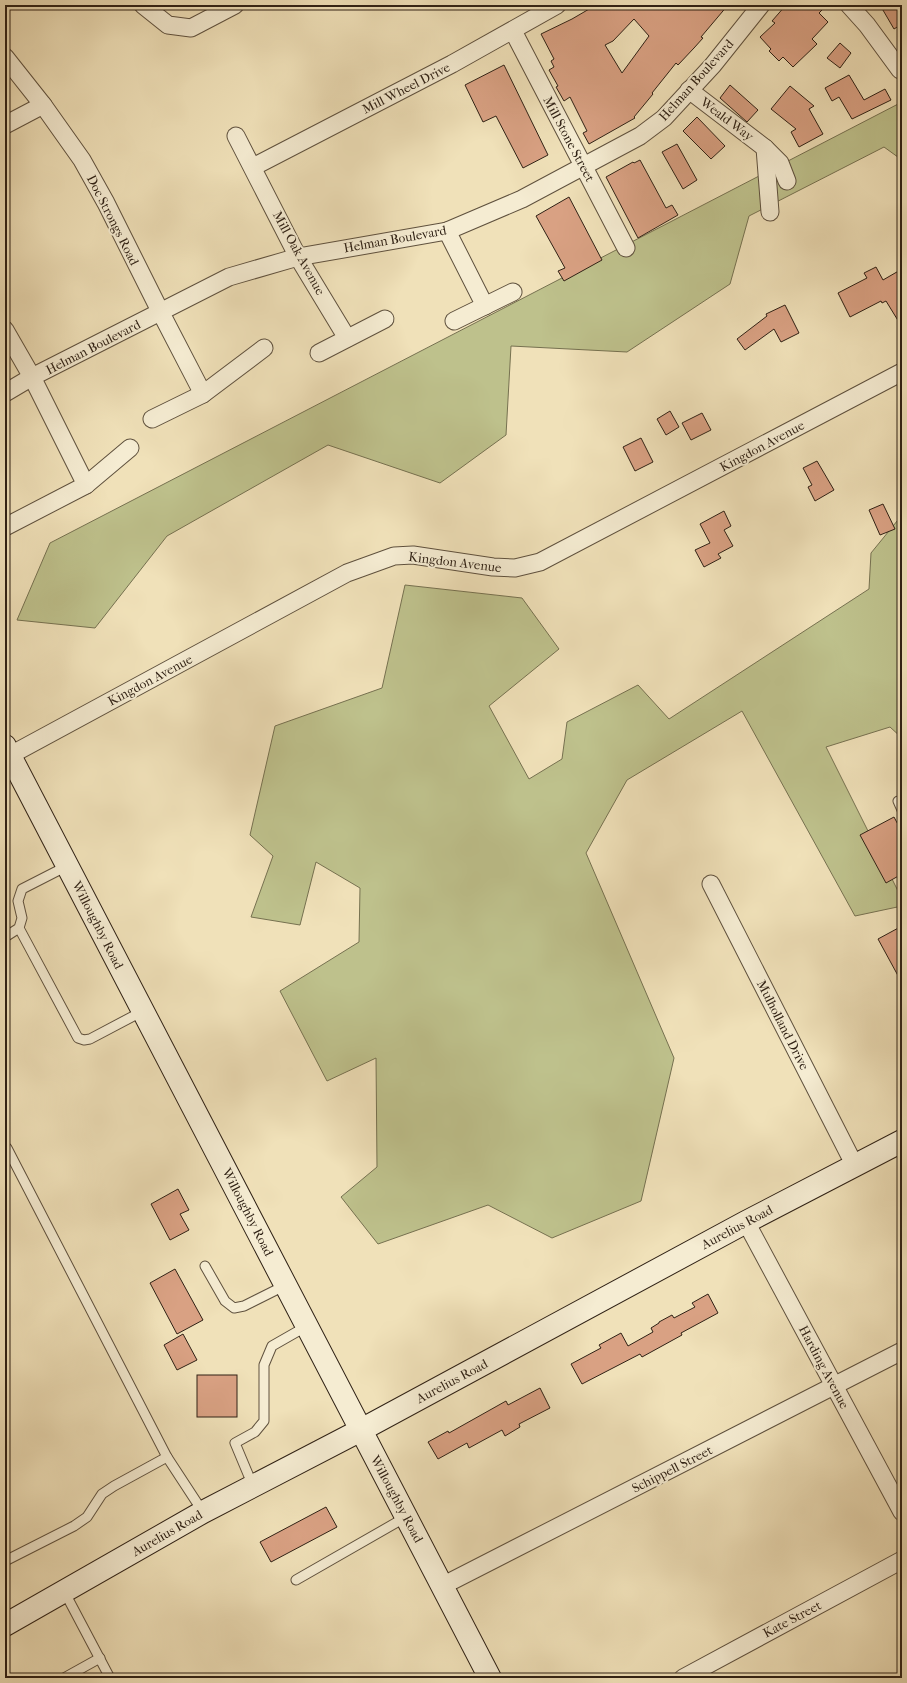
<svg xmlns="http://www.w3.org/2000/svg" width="907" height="1683" font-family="'IM FELL French Canon',serif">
<rect width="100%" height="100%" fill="#f0e1b9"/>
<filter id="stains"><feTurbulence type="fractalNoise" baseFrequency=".005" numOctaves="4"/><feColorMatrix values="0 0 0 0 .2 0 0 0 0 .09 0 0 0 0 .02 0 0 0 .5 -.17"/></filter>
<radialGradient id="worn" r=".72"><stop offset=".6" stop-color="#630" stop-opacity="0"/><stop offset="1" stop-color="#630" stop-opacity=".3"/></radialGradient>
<g fill="#bec18c" stroke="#767150">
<polygon points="902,102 902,160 884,147 749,216 730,284 627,352 511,346 506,435 440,483 328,445 167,536 95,628 17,620 50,543"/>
<polygon points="902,515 902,738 890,727 826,747 902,899 902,906 855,916 742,711 627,780 586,853 674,1058 641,1201 552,1238 488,1205 378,1244 341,1197 377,1167 376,1058 327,1081 280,991 359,942 360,888 316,862 300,925 251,917 273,856 250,835 275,726 382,688 405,585 522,598 559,649 489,706 529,779 562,759 567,722 638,685 669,719 869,589 871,553"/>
</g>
<g fill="#d9a183" stroke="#2f2115" fill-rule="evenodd">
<path d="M596,5H728L701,37L703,38L694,48L678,65L676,63L652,93L653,94L634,117L635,118L589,144L583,133L587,131L570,97L564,101L556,87L558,86L549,70L554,67L551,61L554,59L541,34L572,19ZM634,19L649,36L622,73L605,45L613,41Z"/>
<polygon points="786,5 827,5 819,13 828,22 812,39 817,44 793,67 783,57 779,61 769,51 771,49 760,37 775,23 772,21"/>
<polygon points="880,5 902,5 902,24 894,29"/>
<polygon points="840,43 851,53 840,68 827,58"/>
<polygon points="504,65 548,155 523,168 496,116 483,122 465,85"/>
<polygon points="849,75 864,100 885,89 891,100 852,119 839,97 832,101 825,88"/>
<polygon points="730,85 758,110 747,122 720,98"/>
<polygon points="790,86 814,106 809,109 823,134 799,147 791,132 796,129 771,109"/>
<polygon points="697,117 725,146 711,159 683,131"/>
<polygon points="677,144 697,180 683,189 662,152"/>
<polygon points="640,160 666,208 672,205 678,215 638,238 606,177 633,162 634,163"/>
<polygon points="569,197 602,260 564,281 558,271 565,268 536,216"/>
<polygon points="876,267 883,280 902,269 902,327 886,301 882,303 881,301 850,317 838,293 867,278 864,273"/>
<polygon points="785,305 799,333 781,342 774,329 745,350 737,339 767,316 766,314"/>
<polygon points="670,411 679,427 666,435 657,419"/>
<polygon points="702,413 711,430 691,440 682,423"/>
<polygon points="641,438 653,462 635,471 623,447"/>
<polygon points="817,461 834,490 815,501 808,487 812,485 803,468"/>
<polygon points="883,504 895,529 880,535 869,510"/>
<polygon points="724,511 731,526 724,530 733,546 718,554 721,558 704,567 695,550 710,543 700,524"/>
<polygon points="894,817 902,832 902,874 886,883 860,835"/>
<polygon points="902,926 902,983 878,939"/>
<polygon points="178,1189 189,1210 180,1214 189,1230 170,1240 151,1204"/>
<polygon points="175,1269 203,1320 177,1334 150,1283"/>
<polygon points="708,1294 718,1313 681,1333 682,1335 642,1357 640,1354 582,1384 571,1364 601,1348 599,1345 621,1333 628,1346 653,1332 651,1328 659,1323 659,1322 672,1315 674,1318 695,1307 692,1303"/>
<polygon points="183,1334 197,1360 177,1370 164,1345"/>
<rect x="197" y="1375" width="40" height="42"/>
<polygon points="540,1388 550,1408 519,1424 520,1427 505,1436 502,1430 469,1448 467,1443 438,1459 428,1442 448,1431 449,1433 506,1401 508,1405"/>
<polygon points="326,1507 337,1527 271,1562 260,1542"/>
</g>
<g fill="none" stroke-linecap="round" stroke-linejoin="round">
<defs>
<g id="lane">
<polyline points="898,801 902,810"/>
<polyline points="19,928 78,1038 84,1040 90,1039 143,1011"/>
<polyline points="5,937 19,928 22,918 18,901 22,889 67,866"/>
<polyline points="5,1148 7,1148 167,1457 203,1512"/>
<polyline points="205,1266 225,1301 234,1308 244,1306 286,1285"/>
<polyline points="253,1486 235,1443 255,1432 264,1421 264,1365 272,1346 307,1326"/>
<polyline points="5,1561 74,1526 87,1517 102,1494 114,1486 167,1457"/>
<polyline points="296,1580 406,1517"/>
<polyline points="64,1591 110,1678"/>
<polyline points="64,1678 100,1658"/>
</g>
<g id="street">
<polyline points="143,5 168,25 191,28 235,5"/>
<polyline points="849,5 867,25 900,70"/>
<polyline points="513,31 626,248"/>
<polyline points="5,57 43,105 82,160 106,203 161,313 203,394"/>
<polyline points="689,90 765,148 780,163 787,181"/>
<polyline points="5,125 43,105"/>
<polyline points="236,136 298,257 347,338"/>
<polyline points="765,148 770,212"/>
<polyline points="253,167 452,64 557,5"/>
<polyline points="447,231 485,306"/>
<polyline points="454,321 513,292"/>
<polyline points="5,330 32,377 86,485"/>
<polyline points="319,353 385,319"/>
<polyline points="5,393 32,377 229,277 298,257 447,231 522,199 640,136 664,118 713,65 761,5"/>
<polyline points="152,419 203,394 264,348"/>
<polyline points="5,527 86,485 130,448"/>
<polyline points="5,758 347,573 394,556 413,555 493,567 515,568 540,562 902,372"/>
<polyline points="711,884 855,1166"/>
<polyline points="746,1222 902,1512"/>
<polyline points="442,1586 902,1351"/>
<polyline points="683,1678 902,1560"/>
</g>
<g id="secondary">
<polyline points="5,746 490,1678"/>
<polyline points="5,1625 203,1512 361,1430 746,1222 902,1141"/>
</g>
</defs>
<use href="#lane" stroke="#5f513e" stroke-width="11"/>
<use href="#street" stroke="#5f513e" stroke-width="19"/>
<use href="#secondary" stroke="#2f2115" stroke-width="24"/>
<use href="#lane" stroke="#f5ecd2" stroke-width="9"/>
<use href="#street" stroke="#f5ecd2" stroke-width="17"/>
<use href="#secondary" stroke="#f5ecd2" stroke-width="22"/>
</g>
<g text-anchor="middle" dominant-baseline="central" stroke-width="4" stroke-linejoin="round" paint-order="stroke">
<g font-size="13" fill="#2f2115" stroke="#f5ecd2">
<text transform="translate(696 80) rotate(-48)">Helman Boulevard</text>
<text transform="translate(406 88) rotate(-27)">Mill Wheel Drive</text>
<text transform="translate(727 119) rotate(37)">Weald Way</text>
<text transform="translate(569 139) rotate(62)">Mill Stone Street</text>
<text transform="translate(113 220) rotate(63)">Doc Strongs Road</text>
<text transform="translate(395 239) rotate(-10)">Helman Boulevard</text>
<text transform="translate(299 253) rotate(61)">Mill Oak Avenue</text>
<text transform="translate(93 347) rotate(-27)">Helman Boulevard</text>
<text transform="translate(762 446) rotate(-28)">Kingdon Avenue</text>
<text transform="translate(455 562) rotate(7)">Kingdon Avenue</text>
<text transform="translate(150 680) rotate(-28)">Kingdon Avenue</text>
<text transform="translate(98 925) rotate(63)">Willoughby Road</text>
<text transform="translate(783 1025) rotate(63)">Mulholland Drive</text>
<text transform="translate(248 1212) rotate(63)">Willoughby Road</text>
<text transform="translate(737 1227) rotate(-28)">Aurelius Road</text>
<text transform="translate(824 1367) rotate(62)">Harding Avenue</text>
<text transform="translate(452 1381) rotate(-28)">Aurelius Road</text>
<text transform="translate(672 1469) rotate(-27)">Schippell Street</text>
<text transform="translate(397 1499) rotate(62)">Willoughby Road</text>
<text transform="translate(167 1533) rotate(-30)">Aurelius Road</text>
<text transform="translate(792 1619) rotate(-28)">Kate Street</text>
</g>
</g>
<rect width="907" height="1683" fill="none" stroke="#f0e1b9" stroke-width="20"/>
<rect x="6" y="6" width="895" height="1671" fill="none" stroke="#2f2115" stroke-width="2"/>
<rect x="10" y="10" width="887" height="1663" fill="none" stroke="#2f2115"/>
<rect width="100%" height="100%" filter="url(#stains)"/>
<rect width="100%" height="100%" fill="url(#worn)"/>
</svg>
